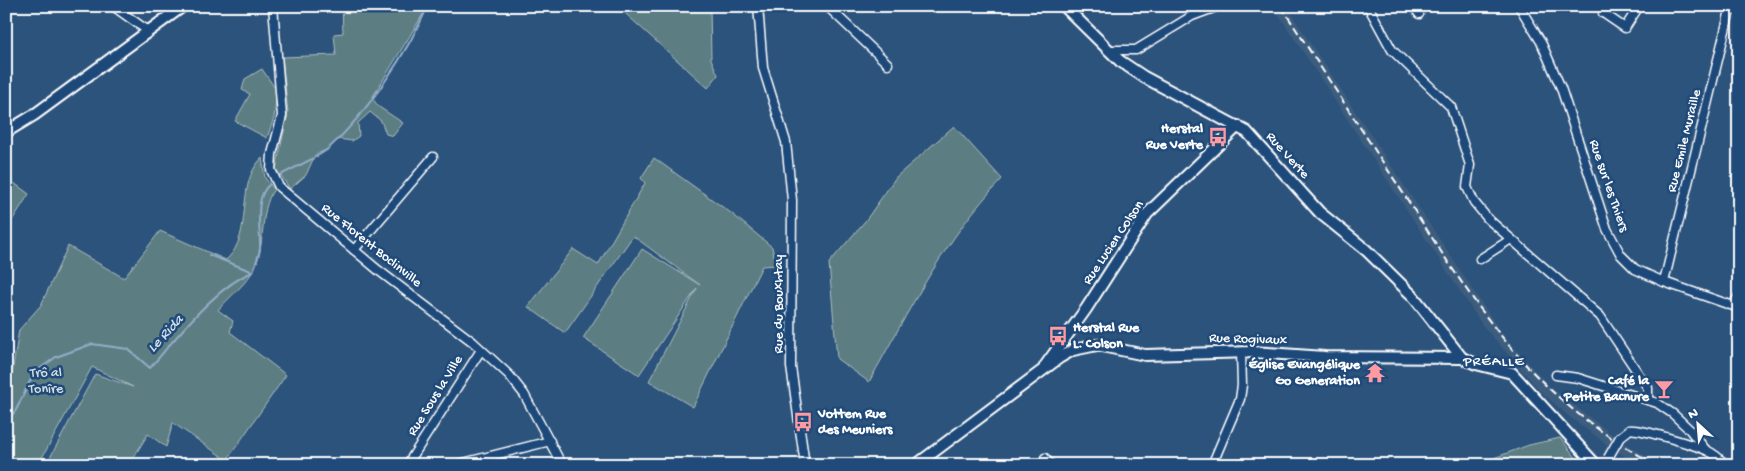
<svg xmlns="http://www.w3.org/2000/svg" width="1745" height="471" font-family="'Gochi Hand',sans-serif">
<rect width="100%" height="100%" fill="#2c537c"/>
<filter id="ink" filterUnits="userSpaceOnUse"><feTurbulence type="fractalNoise" baseFrequency=".02" numOctaves="2"/><feDisplacementMap in="SourceGraphic" scale="10" xChannelSelector="R" yChannelSelector="G"/><feConvolveMatrix kernelMatrix="1 2 1 2 8 2 1 2 1" color-interpolation-filters="sRGB"/></filter>
<g filter="url(#ink)">
<g fill="#3c5d7e">
<polygon points="1273,6 1286,6 1502,334 1548,385 1615,437 1609,446 1571,418 1541,392 1483,326"/>
<polygon points="1624,443 1648,457 1664,465 1639,465 1618,452"/>
</g>
<g fill="#5c7e82" stroke="#aebec0">
<polygon points="342,6 428,6 372,98 379,107 403,123 393,136 386,134 381,121 370,112 358,123 359,136 352,141 338,139 328,149 315,155 306,175 290,189 276,169 288,112 282,57 336,55 334,34 343,33"/>
<polygon points="617,6 710,6 711,59 718,75 708,88"/>
<polygon points="262,69 277,91 274,118 267,138 235,121 250,94 242,90 245,79"/>
<path d="M954,126L1002,179C945,238 909,311 869,382L837,359L829,263L866,220L896,177Z"/>
<path d="M262,158L265,178L274,189C258,213 267,246 253,271C245,285 229,297 218,310L233,321L230,332L286,375L227,460L173,423L166,447L148,434L129,465H46L95,374L133,387L92,367L38,465H6V410L19,330L41,305L68,246L124,278L160,231L226,260C255,234 234,185 262,158Z"/>
<polygon points="654,158 731,213 772,247 776,265 762,266 693,407 649,381 697,288 639,375 583,338 642,249 700,285 633,236 565,333 528,307 573,249 598,265 645,183 641,178"/>
<polygon points="10,180 29,194 6,230 6,205 9,201 6,186"/>
<polygon points="1560,438 1582,465 1475,465 1529,445"/>
</g>
<g fill="none" stroke-linecap="round" stroke-linejoin="round">
<g stroke="#93aeca" stroke-width="2">
<path d="M279,176C293,168 319,157 329,148C367,113 407,53 428,6"/>
<polyline points="209,255 251,271"/>
<path d="M6,422L16,410L34,373L56,357L92,344L128,349L150,368C175,339 217,285 253,272C255,264 259,256 260,249C261,230 253,197 270,184"/>
</g>
<defs>
<g id="minor">
<polyline points="113,6 148,31"/>
<polyline points="273,6 282,116 272,154 271,170 279,187 378,270 473,342 509,375 524,394 562,465"/>
<polyline points="758,6 763,68 786,142 792,200 791,367 805,465"/>
<polyline points="827,6 888,64"/>
<polyline points="1368,6 1392,50 1451,107 1470,165 1467,187 1474,202 1488,219 1600,316 1648,388 1648,400"/>
<polyline points="1414,6 1419,14"/>
<polyline points="1519,6 1541,42 1561,88 1607,229 1621,255 1635,269 1664,282 1739,308"/>
<polyline points="1608,6 1603,13 1625,28 1639,6"/>
<polyline points="1108,50 1136,50 1192,16 1219,6"/>
<polyline points="354,250 433,157"/>
<polyline points="1480,259 1511,239"/>
<polyline points="1664,282 1731,6"/>
<polyline points="1733,305 1739,296"/>
<polyline points="1556,375 1578,378 1657,403 1673,414 1690,430 1705,449"/>
<path d="M1629,430C1636,427 1698,446 1708,451C1715,454 1720,459 1726,465"/>
<polyline points="1045,458 1051,465"/>
<polyline points="407,465 481,350"/>
<polyline points="455,465 550,441"/>
<polyline points="1212,465 1240,399 1242,385 1241,352"/>
</g>
<g id="tertiary">
<polyline points="1064,6 1120,61 1144,77 1247,132 1320,213 1366,250 1413,296 1462,358 1476,364 1512,373 1596,465"/>
<polyline points="6,132 34,115 183,6"/>
<polyline points="1045,366 1086,309 1147,214 1238,126"/>
<polyline points="916,465 1059,358 1073,350 1097,345 1145,355 1252,352 1325,357 1462,358"/>
</g>
</defs>
<use href="#minor" stroke="#fff" stroke-width="11"/>
<use href="#tertiary" stroke="#fff" stroke-width="14"/>
<use href="#minor" stroke="#1f4a7a" stroke-width="8"/>
<use href="#tertiary" stroke="#1f4a7a" stroke-width="10"/>
<path stroke="#fff" stroke-width="2" stroke-dasharray="8 4" stroke-linecap="butt" d="M1281,6C1323,71 1365,135 1407,199C1480,312 1533,400 1657,465"/>
<defs>
<polyline id="minor-bridge" points="1608,458 1620,437 1629,430"/>
</defs>
<use href="#minor-bridge" stroke="#fff" stroke-width="11" stroke-linecap="butt"/>
<use href="#minor-bridge" stroke="#1f4a7a" stroke-width="8"/>
</g>
</g>
<defs>
<symbol id="bus-bare" viewBox="-9 -9 18 18"><path d="M-5-6H5V4H4V6H2V4H-2V6H-4V4H-5ZM-3.5-4V0h7V-4ZM-3.5 1.2v1.5H-2V1.2ZM2 1.2v1.5H3.5V1.2Z" fill="#ff9aa2" stroke="#1f4a7a" stroke-width="2.5" paint-order="stroke"/></symbol>
<symbol id="temple-bare" viewBox="-9 -9 18 18"><path d="M0-6L5-2H3V0L6.5 2.5H4V6H1.5V3h-3V6H-4V2.5H-6.5L-3 0V-2H-5Z" fill="#ff9aa2" stroke="#1f4a7a" stroke-width="2.5" paint-order="stroke"/></symbol>
<symbol id="bar-bare" viewBox="-9 -9 18 18"><path d="M-6-5H6L.8 .8V4.5H3.5V6h-7V4.5H-.8V.8Z" fill="#ff9aa2" stroke="#1f4a7a" stroke-width="2.5" paint-order="stroke"/></symbol>
</defs>
<g fill-rule="evenodd">
<use href="#bus-bare" x="1204" y="123" width="28" height="28"/>
<use href="#bus-bare" x="1044" y="322" width="28" height="28"/>
<use href="#temple-bare" x="1361" y="359" width="28" height="28"/>
<use href="#bar-bare" x="1650" y="375" width="28" height="28"/>
<use href="#bus-bare" x="789" y="408" width="28" height="28"/>
</g>
<g text-anchor="middle" dominant-baseline="central" stroke-width="5" stroke-linejoin="round" paint-order="stroke">
<g font-size="14" font-weight="bold" fill="#fff" stroke="#1f4a7a" text-anchor="end">
<text x="1203" y="129">Herstal<tspan x="1203" dy="16">Rue Verte</tspan></text>
<text x="1073" y="328" text-anchor="start">Herstal Rue<tspan x="1073" dy="16">L. Colson</tspan></text>
<text x="1360" y="365">Église Evangélique<tspan x="1360" dy="16">Go Generation</tspan></text>
<text x="1649" y="381">Café la<tspan x="1649" dy="16">Petite Bacnure</tspan></text>
<text x="818" y="414" text-anchor="start">Vottem Rue<tspan x="818" dy="16">des Meuniers</tspan></text>
</g>
<g font-size="14" fill="#fff" stroke="#1f4a7a">
<text transform="translate(1685 141) rotate(-76)">Rue Emile Muraille</text>
<text transform="translate(1287 156) rotate(48)">Rue Verte</text>
<text transform="translate(1608 186) rotate(71)">Rue sur les Thiers</text>
<text transform="translate(1114 243) rotate(-56)">Rue Lucien Colson</text>
<text transform="translate(371 246) rotate(39)">Rue Florent Boclinville</text>
<text transform="translate(779 304) rotate(-90)">Rue du Bouxhtay</text>
<text transform="translate(1248 340) rotate(2)">Rue Rogivaux</text>
<text transform="translate(436 396) rotate(-58)">Rue Sous la Ville</text>
</g>
<g font-size="14" fill="#d6dfe0" stroke="#1f4a7a">
<text x="46" y="373">Trô al<tspan x="46" dy="16">Tonîre</tspan></text>
</g>
<g font-size="15" font-style="italic" fill="#d2dde9" stroke="#1f4a7a">
<text transform="translate(166 334) rotate(-47)">Le Rida</text>
</g>
<g font-size="15" letter-spacing="1" fill="#fff" stroke="#1f4a7a">
<text x="1494" y="362">PRÉALLE</text>
</g>
</g>
<rect width="1745" height="471" fill="none" stroke="#1f4a7a" stroke-width="25"/>
<rect x="12" y="12" width="1720" height="446" fill="none" stroke="#fff" stroke-width="2" filter="url(#ink)"/>
<g transform="translate(1698 424) rotate(334)" stroke="#1f4a7a" stroke-width="4" paint-order="stroke">
<path d="M0-4L9 19L0 12L-9 19Z" fill="#ffffff"/>
<text y="-8" font-size="14" font-weight="bold" text-anchor="middle" fill="#ffffff">N</text>
</g>
</svg>
